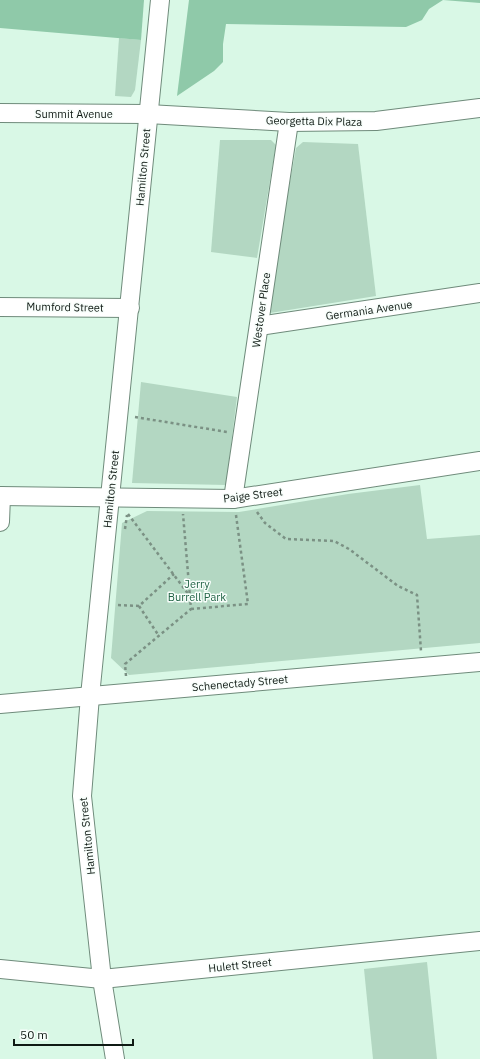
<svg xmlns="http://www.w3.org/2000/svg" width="480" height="1059" font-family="'IBM Plex Sans',sans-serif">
<rect width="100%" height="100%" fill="#d9f8e6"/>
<g fill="#b3d7c2">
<polygon points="119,38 141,40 135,90 131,97 115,96"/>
<polygon points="220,140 271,140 276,145 257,258 211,252"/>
<polygon points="303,142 358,144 376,296 270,313 282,226 296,148"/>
<polygon points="141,382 237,397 226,485 132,483"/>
<polygon points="420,485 427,539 480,535 480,643 129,675 111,658 122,523 147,511 239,512 348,494"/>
<polygon points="427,962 437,1059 373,1059 364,969"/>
</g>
<g fill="#8fc9a9">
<polygon points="0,0 144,0 141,40 0,28"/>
<polygon points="189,0 480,0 480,3 443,0 429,9 422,20 406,27 226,24 223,44 223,62 214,71 177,96"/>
</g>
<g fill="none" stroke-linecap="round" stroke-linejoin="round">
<defs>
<g id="minor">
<polyline points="0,113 148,114 289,122 376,121 480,108"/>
<polyline points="0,307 130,308"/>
<polyline points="259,326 480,293"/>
<polyline points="0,496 233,499 480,461"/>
<polyline points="233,499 289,122"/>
<polyline points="0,522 1,496"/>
<polyline points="0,704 480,662"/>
<polyline points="0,969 102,979 480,941"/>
<polyline points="115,1059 102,979 82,796 90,696 160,0"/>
</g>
</defs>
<use href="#minor" stroke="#6f8b7b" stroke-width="20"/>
<g stroke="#7b9184" stroke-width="2.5" stroke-dasharray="3 3" stroke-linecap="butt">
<polyline points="135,417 227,432"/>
<polyline points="257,512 265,523 286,539 334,541 349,549 398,586 417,595 421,651"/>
<polyline points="128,514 189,595"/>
<polyline points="125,529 127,515"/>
<polyline points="118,605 139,606 174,574"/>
<polyline points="139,606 159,636"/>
<polyline points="191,609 248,604 236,515"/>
<polyline points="126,676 125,664 191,609 183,514"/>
</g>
<use href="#minor" stroke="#fff" stroke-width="18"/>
</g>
<g text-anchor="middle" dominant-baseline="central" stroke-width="3" stroke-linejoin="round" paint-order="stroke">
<g font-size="11" fill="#0f1a14" stroke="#f8fefb">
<text x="74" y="114">Summit Avenue</text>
<text transform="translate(314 121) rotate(1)">Georgetta Dix Plaza</text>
<text transform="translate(143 167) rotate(-85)">Hamilton Street</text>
<text transform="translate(65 307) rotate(1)">Mumford Street</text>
<text transform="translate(261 310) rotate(-82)">Westover Place</text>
<text transform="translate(369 310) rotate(-8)">Germania Avenue</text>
<text transform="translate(111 489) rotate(-84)">Hamilton Street</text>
<text transform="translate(253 495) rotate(-7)">Paige Street</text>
<text transform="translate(240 683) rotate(-5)">Schenectady Street</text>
<text transform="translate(87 836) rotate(-96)">Hamilton Street</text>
<text transform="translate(240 965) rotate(-6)">Hulett Street</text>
</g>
<g font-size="11" fill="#216345" stroke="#f8fefb">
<text x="197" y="584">Jerry<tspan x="197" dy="13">Burrell Park</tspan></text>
</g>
</g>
<path d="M14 1039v6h119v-6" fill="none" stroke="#0f1a14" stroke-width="2"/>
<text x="20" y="1039" font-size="12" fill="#0f1a14" stroke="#f8fefb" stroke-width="3" paint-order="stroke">50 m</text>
</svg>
